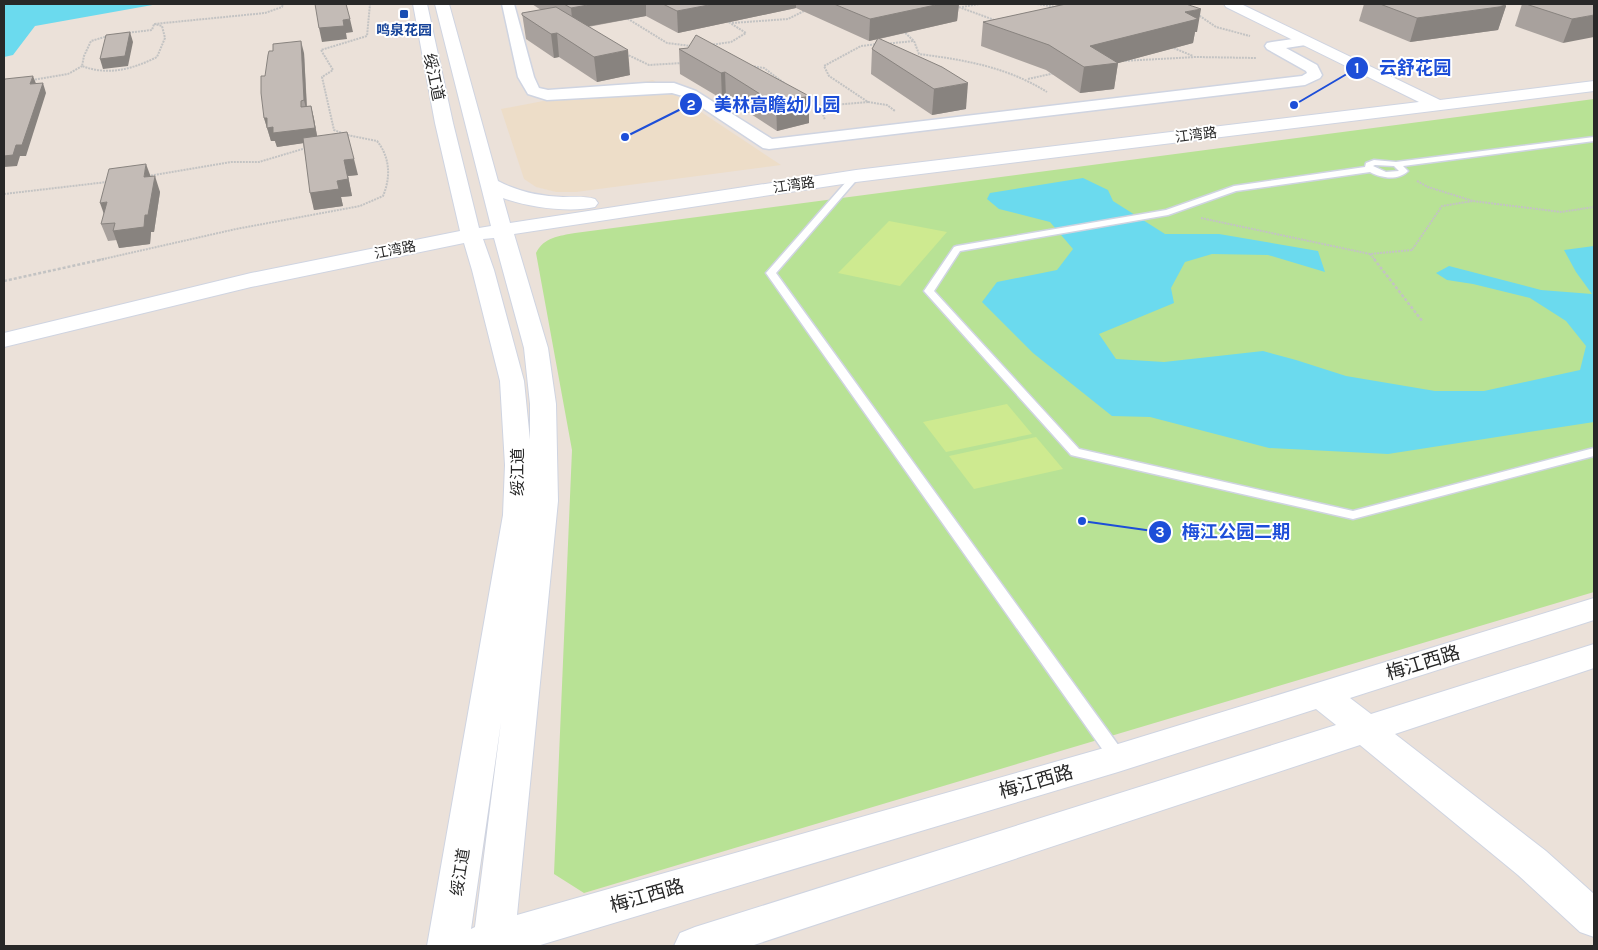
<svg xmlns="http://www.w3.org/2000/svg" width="1598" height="950" font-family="Karla,'Noto Sans SC',sans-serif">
<rect width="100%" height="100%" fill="#ebe1d9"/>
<polygon fill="#edddc8" points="653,80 781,165 576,192 556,192 536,187 524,179 501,109"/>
<path fill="#b8e295" d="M1594,99V592L584,893L554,874L572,450L536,253C544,237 559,236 575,233Z"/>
<g fill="#ceea90">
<polygon points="889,221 947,232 900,286 838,273"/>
<polygon points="1007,404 1032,434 946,452 923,422"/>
<polygon points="1036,437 1063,469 974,489 949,456"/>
</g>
<g fill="#6bdaee">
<polygon points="4,4 158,4 35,26 13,55 4,57"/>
<polygon points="1083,178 1108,190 1113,201 1165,234 1219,234 1318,251 1325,272 1268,255 1212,254 1185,262 1171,288 1174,303 1099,334 1116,359 1164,362 1263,351 1296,360 1346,376 1435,391 1484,391 1580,370 1586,346 1566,321 1530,298 1473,284 1447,280 1436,273 1449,266 1541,290 1592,294 1576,272 1564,250 1594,246 1594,422 1388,454 1269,448 1150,417 1112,416 1033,353 982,302 997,282 1057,270 1073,249 1050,222 999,209 987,199 990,193"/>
</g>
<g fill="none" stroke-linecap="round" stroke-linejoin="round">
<defs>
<g id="lane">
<path d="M1594,137V141L1403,166L1408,171C1398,181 1381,178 1370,172L1236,191L1168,215L960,251L934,291L1079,449L1353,511L1594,448V456L1353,519L1075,456L1071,455L924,291L954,247L957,246L1166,210L1234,186L1365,167L1366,163L1374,160L1396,162ZM1375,165L1394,166L1399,171L1386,172L1373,166Z"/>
<polygon points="853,174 860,176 776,273 1124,753 1126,758 1124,763 1118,764 1112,763 766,273"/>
</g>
<polygon id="street" points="502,4 514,4 534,77 539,88 548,90 646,83 674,83 696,91 772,139 1302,76 1307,73 1306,71 1267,49 1265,46 1267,43 1272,42 1307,37 1314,41 1312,44 1286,48 1317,65 1322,75 1320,78 1305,85 769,149 763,148 686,97 672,93 547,100 528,94 518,77"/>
<path id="secondary" d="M413,4H427L453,123L479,228L491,226L435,4H449L498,181C519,192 540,196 563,197C574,197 585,196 595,199L598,203L595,207C569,213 528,207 503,198L510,223L856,170L1419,102L1226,7L1224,4H1241L1440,100L1594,81V91L856,182L514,234L548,348L556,404L558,501L517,915L1118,744L1594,598V620L1350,698L1371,714L1594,644V668L1395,734L1546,851L1594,894V937L1580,932L1518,875L1360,745L751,946H674L680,933L695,927L1336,725L1316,709L1118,772L537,946H427L503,515L505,465L500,381L472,270L464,243L251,287L4,347V333L251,273L460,231L435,123ZM494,238L524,348L530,404V440L524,381L494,270L483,239ZM501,722L475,927L471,929Z"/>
</defs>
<use href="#lane" stroke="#cfd4e1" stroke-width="3"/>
<use href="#street" stroke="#cfd4e1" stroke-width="3"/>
<use href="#secondary" stroke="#cfd4e1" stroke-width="2"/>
<g stroke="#c3c3c3" stroke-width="2" stroke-dasharray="2 1" stroke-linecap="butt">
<polyline points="1037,4 1056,7"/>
<polyline points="956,6 997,21"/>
<polyline points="962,7 979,4"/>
<polyline points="1197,14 1216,27 1250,36"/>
<polyline points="625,17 667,43 691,46"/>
<polyline points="732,23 788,19 806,10"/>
<path d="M903,31L914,41L919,54C965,60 1007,67 1047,92"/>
<polyline points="126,33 152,30 154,24 265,13 282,7 283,4"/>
<path d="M108,36L91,41L84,56L82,66C108,76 133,69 157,57L165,38L162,26L154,24"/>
<polyline points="884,44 914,41"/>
<polyline points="710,45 731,42 746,33 727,21"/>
<polyline points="1171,47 1193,56"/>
<polyline points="626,54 649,65 682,63"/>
<polyline points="1122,61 1196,57 1256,58"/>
<polyline points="751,66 764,68 784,83"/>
<polyline points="1028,79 1055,73"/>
<polyline points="32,80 68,74 82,66"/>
<polyline points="806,97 820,106 868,102 829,76 824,66 861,46 878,44"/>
<polyline points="868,102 887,105 895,111"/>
<polyline points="820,106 825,120"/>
<polyline points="148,176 231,162 259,162 306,148"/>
<polyline points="1417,181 1428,187 1473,201 1561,212 1594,207"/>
<polyline points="4,194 107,182"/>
<polyline points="1201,218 1370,254 1412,250 1442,206 1473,201"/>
<polyline points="1370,254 1375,260"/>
<path d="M99,260L236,229L360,206L383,196C391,177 390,157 377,141L347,135L334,130L322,77L333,70L321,50L367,36L370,4"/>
</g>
<g stroke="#c3c3c3" stroke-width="2.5" stroke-dasharray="3 2" stroke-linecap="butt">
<polyline points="1374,259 1423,322"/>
<polyline points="4,281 104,259"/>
</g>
<use href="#lane" fill="#fff" fill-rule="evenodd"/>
<use href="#street" fill="#fff" fill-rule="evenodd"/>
<use href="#secondary" fill="#fff" fill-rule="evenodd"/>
</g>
<g fill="#a8a19d">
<polygon points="532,4 959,4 957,21 879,39 966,109 932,115 871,74 872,49 878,39 869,41 796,8 678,33 646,16 588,27 630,75 597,82 559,57 554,58 526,39 522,13 541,10"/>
<polygon points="1052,4 1186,4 1197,32 1195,32 1193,43 1118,63 1114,89 1080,93 1046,70 981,46 983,22 1058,6"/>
<polygon points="1364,4 1498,4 1506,6 1498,30 1410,42 1359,21"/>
<polygon points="1522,4 1594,4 1563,43 1515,26"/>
<polygon points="688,48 809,123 777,131 726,98 722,99 680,74 679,49"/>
<polygon points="304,53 307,106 311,106 314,119 317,136 358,175 348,176 352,196 341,197 343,206 314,210 303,143 277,147 275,141 271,141 264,118"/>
<polygon points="150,176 160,192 154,232 151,232 150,244 119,248 117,240 108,241 101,224"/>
</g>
<g fill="#88837f">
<polygon points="593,4 646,4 646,16 573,29 571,8"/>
<polygon points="714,4 796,4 796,8 678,33 677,11"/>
<polygon points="940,4 959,4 957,21 869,41 870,19"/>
<polygon points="1506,6 1498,30 1410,42 1417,18"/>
<polygon points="1201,9 1197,32 1195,32 1193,43 1115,64 1118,63 1114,89 1080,93 1084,67 1090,46 1185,12"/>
<polygon points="1594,15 1594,37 1563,43 1572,19"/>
<polygon points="350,19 353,32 346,33 347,39 322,42 319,28 343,20"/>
<polygon points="130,32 133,42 128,66 103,69 100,59"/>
<polygon points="557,33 559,57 554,58 551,34"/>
<polygon points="301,41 304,53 307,113 304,100"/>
<polygon points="628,50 630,75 597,82 594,57"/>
<polygon points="725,72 726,98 722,99 721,73"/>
<polygon points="33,76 37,86 30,84"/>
<polygon points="43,83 46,93 26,156 20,156 17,166 4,167 4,156 16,145"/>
<polygon points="968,83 966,109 932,115 934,89"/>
<polygon points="809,96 809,123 777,131 776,104"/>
<polygon points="311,106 314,119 318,141 277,147 275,141 271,141 264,118 267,118 273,127"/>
<polygon points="354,159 358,175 348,176 352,196 341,197 343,206 314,210 310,193 337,181 344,160"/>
<polygon points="146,164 152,180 144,177"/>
<polygon points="155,176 160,192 154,232 151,232 150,244 119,248 113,231 145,215"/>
<polygon points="107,202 106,220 100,203"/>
</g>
<g fill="#c3bbb6" stroke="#88837f">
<polygon points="315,4 346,4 350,19 343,20 344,26 319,28"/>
<polygon points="564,4 593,4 571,8"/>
<polygon points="663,4 714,4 677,11"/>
<polygon points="834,4 940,4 870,19"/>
<polygon points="1066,4 1186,4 1201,9 1185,12 1198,19 1090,46 1118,63 1084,67 1049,45 983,22"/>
<polygon points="1380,4 1498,4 1506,6 1417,18"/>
<polygon points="1526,4 1594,4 1594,15 1572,19"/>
<polygon points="556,7 628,50 594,57 557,33 551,34 522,15 522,13"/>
<polygon points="130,32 125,56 100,59 106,35"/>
<polygon points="696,35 809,96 776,104 725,72 721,73 679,49 688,48"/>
<polygon points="878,38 942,67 968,83 934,89 872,49"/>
<polygon points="301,41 304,100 301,101 301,107 311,106 315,128 273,133 273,127 267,128 267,118 264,118 261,93 261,76 265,76 268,55 269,51 273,51 273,44"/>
<polygon points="33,76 30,84 43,83 22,145 16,145 13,155 4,156 4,81 5,79"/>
<polygon points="347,132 354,159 344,160 348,179 337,181 339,189 310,193 303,138"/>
<polygon points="146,164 144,177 155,176 148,215 145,215 144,227 113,231 115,223 101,224 107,202 100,203 109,169"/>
</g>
<rect fill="#1a4fb4" stroke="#fff" stroke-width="2" x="399" y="9" width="10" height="10" rx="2.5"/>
<g text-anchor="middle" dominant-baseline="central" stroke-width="4" stroke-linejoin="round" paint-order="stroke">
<g font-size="14" font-weight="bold" fill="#164399" stroke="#fff">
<text x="404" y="30">鸣泉花园</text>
</g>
<g font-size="14" fill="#282828" stroke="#fff">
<text transform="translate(1196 135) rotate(-7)">江湾路</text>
<text transform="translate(794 185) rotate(-8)">江湾路</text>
<text transform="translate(395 250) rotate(-11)">江湾路</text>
</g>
<g font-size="16" fill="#282828" stroke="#fff">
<text transform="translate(434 77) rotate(78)">绥江道</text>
<text transform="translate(517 472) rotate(-90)">绥江道</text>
<text transform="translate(460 872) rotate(-81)">绥江道</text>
</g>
<g font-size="19" fill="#282828" stroke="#fff">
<text transform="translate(1423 663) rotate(-17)">梅江西路</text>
<text transform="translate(1036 782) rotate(-16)">梅江西路</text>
<text transform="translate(647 896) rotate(-16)">梅江西路</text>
</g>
</g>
<path fill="none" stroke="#1d4ed8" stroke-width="2" d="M1294 105L1357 68M625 137L691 104M1082 521L1160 532"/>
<g fill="#1d4ed8" stroke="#fff" stroke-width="2">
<circle cx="1294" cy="105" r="5"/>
<circle cx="625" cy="137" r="5"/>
<circle cx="1082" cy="521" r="5"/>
<circle cx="1357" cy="68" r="12"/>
<circle cx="691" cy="104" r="12"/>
<circle cx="1160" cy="532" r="12"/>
</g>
<g font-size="15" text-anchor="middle" font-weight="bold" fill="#fff">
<text x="1357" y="73">1</text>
<text x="691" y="110">2</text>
<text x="1160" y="537">3</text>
</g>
<g font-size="18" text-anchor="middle" font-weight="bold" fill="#1d4ed8" stroke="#fff" stroke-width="4" stroke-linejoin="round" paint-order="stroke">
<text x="1415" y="74">云舒花园</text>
<text x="777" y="111">美林高瞻幼儿园</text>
<text x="1236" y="538">梅江公园二期</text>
</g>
<rect width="1598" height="950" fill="none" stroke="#282828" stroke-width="10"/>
</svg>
